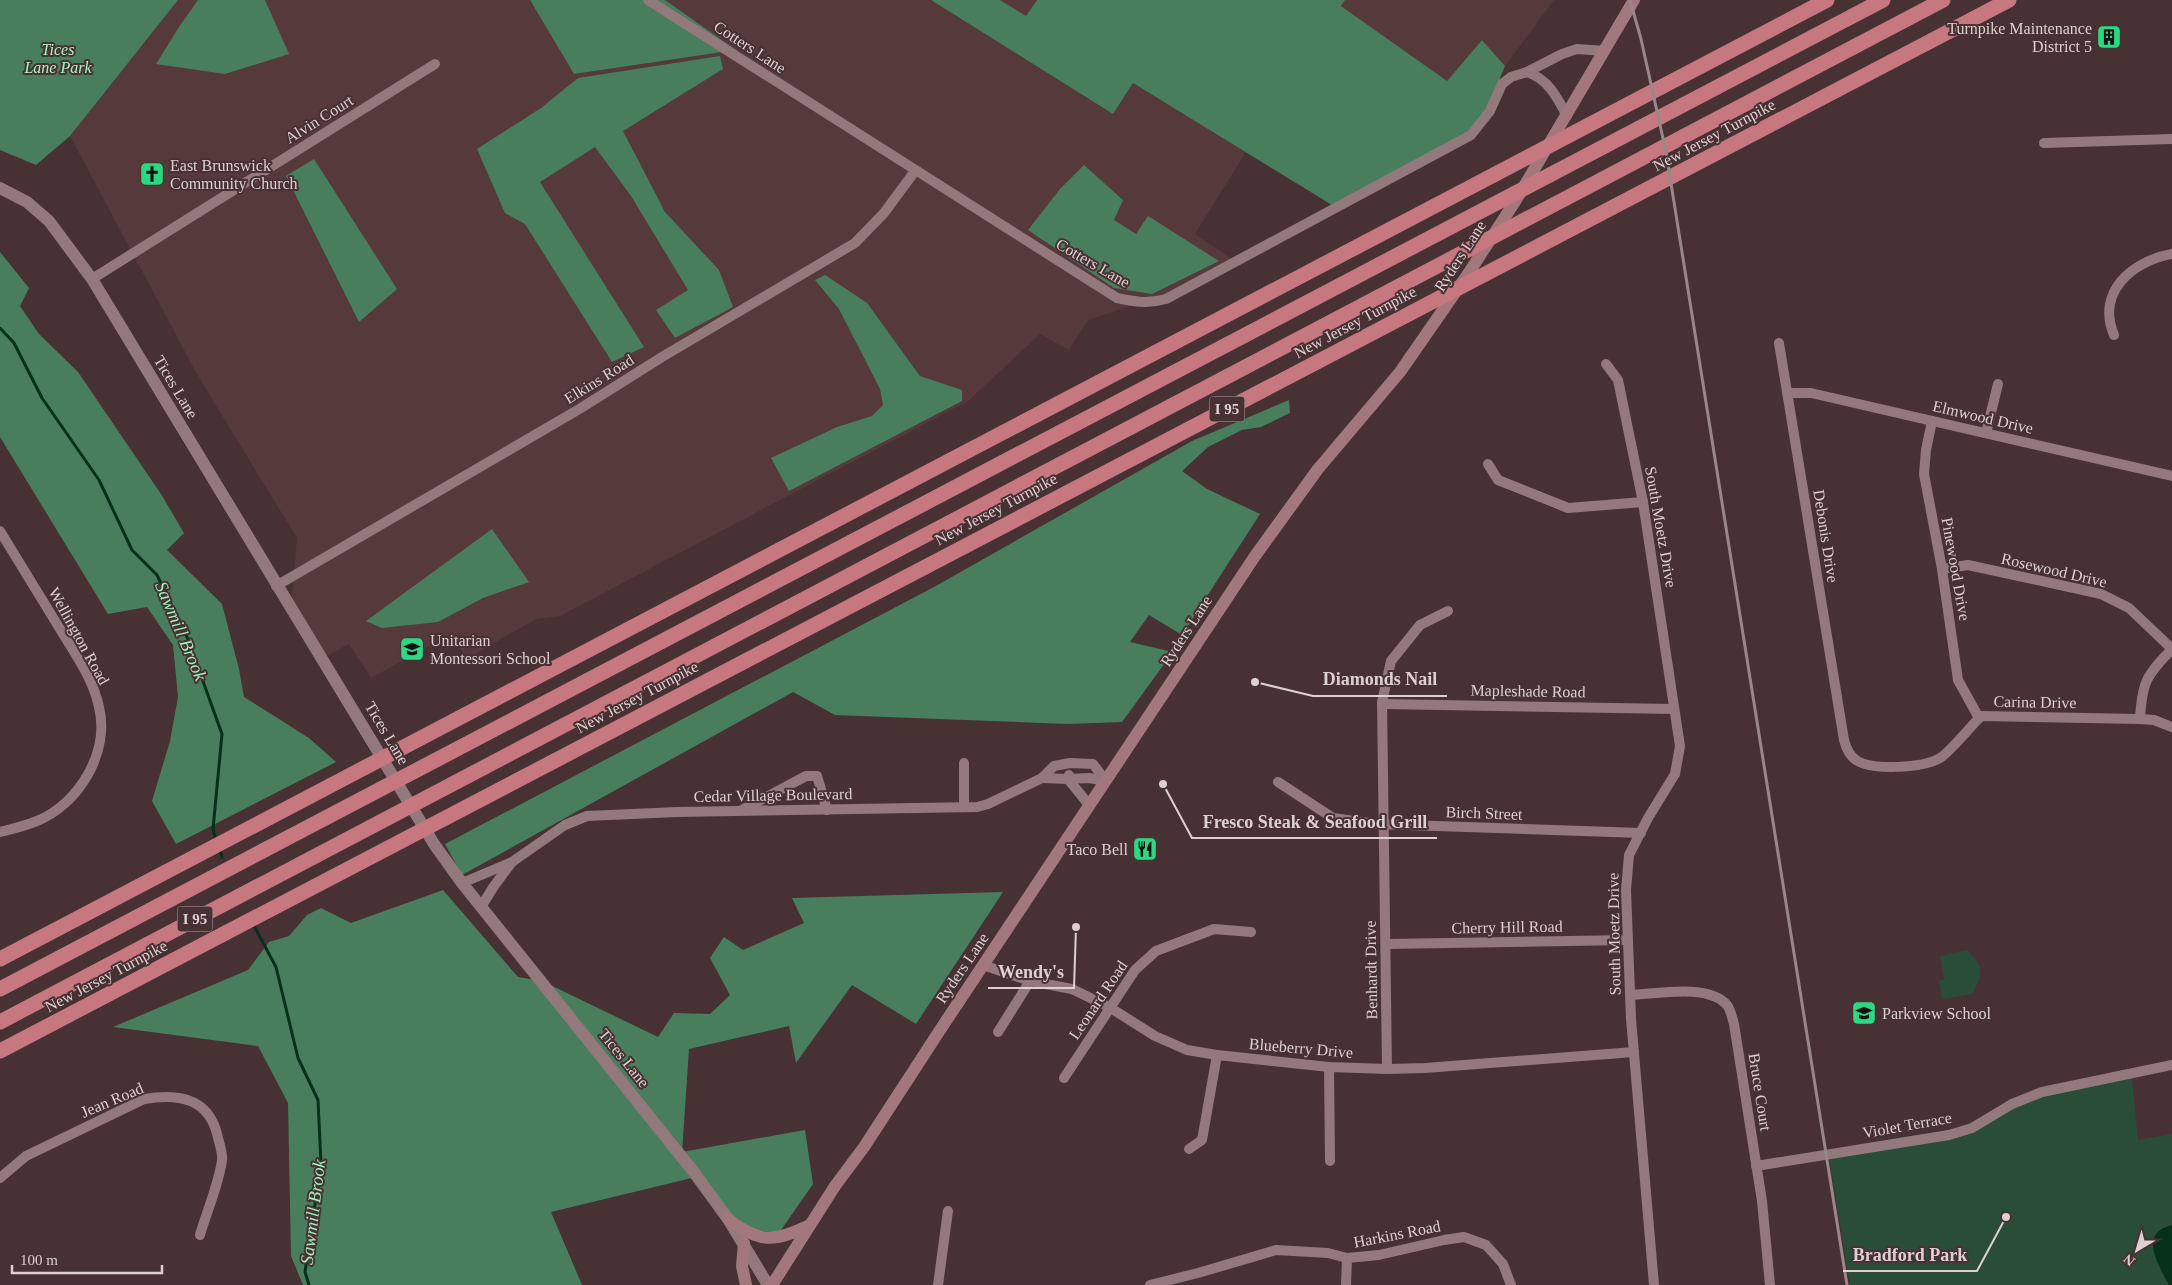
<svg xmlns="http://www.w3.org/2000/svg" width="2172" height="1285" font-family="Georgia,serif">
<rect width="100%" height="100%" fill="#473133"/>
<g fill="#56393b">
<polygon points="178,0 530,0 574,74 735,50 665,0 931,0 1113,114 1133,83 1246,152 1195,234 1232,259 1161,296 1088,320 1069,350 1040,334 968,401 560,616 536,619 466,659 451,634 371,678 349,644 322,658 291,606 297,538 198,376 70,136"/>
<polygon points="1000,0 1037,0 1026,16"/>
<polygon points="1345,0 1554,0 1505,66 1482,40 1447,81 1341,6"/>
</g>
<g fill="#2a4d37">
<path d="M1967,950C1984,967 1984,973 1972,994L1942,999L1939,980H1944L1940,956Z"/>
<polygon points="2131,1069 2138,1140 2172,1134 2172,1285 1850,1285 1828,1150 1966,1127 2035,1089 2080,1085"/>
</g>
<g fill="#487e5d">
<polygon points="0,0 178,0 70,136 36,165 0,150"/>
<polygon points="198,0 265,0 289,54 225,74 156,64 179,27"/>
<polygon points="530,0 665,0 736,50 574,74"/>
<polygon points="931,0 1000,0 1026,16 1037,0 1345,0 1341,6 1447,81 1482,40 1505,66 1479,128 1332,205 1133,83 1113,114"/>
<polygon points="720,56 723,69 623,131 665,212 719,270 733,307 675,338 656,310 688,290 631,196 595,147 540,182 644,347 612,362 525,224 505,213 477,149 541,108 578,78"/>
<polygon points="314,159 397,289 359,322 286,176"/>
<polygon points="1084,165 1123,200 1114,220 1136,234 1148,216 1219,261 1152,294 1114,288 1028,230 1060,189"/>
<polygon points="0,252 29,288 20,306 39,334 78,372 161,494 184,533 167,550 222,604 239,669 244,697 309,738 336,762 176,844 152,801 170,741 178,697 173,645 147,607 108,614 0,437"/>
<polygon points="825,275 867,303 920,376 962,390 962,401 789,491 771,458 837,427 872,416 883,405 880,389 839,309 815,280"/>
<polygon points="1289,400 1290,413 1261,427 1242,430 1208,447 1182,471 1207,489 1260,514 1182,635 1149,615 1130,642 1173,652 1122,722 1067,724 835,715 793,692 462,875 445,844 934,587 1192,441"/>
<polygon points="492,529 529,582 483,598 438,622 382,628 366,621"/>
<polygon points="443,890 518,977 542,981 658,1037 674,1013 710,1014 730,995 710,958 724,937 743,950 804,923 792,898 1003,892 916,1024 852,985 796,1063 789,1026 689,1049 682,1152 805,1130 813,1184 779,1233 736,1227 700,1176 551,1212 582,1285 303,1285 291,1256 288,1103 258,1046 113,1027 248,970 269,942 289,936 307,915 321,908 351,923"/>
</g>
<path fill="#05311a" d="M2172,1225V1285H2169C2159,1266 2137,1233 2172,1225Z"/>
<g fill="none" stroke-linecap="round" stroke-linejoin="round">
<g stroke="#05311a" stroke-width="3">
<polyline points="0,328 14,343 42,398 99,480 132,550 157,575 187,637 222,734 213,829 216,840"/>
<polyline points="219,849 222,857"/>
<polyline points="253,924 276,967 298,1058 318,1100 321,1164 305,1272 309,1285"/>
</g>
<g stroke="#93797b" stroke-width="10">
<path d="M648,0L1117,298C1135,302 1148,304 1166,299L1471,135L1490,111L1502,84L1511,77L1527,72L1562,54L1577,49L1605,51"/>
<path d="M1527,72C1548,79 1557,97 1567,116"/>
<polyline points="2044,143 2172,139"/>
<polyline points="92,279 435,64"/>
<path d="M2114,335C2096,292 2132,261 2172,254"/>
<path d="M1779,343L1844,740C1846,748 1849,755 1856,760C1872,771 1923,768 1940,758C1949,753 1972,725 1981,716L2140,719L2154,720L2172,727"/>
<polyline points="1606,364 1618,380 1643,502 1680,746 1675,774 1648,818 1629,855 1626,890 1631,1019 1654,1285"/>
<polyline points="1787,393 1811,393 2172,476"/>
<polyline points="1932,421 1926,450 1924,474 1942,569 1958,680 1979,718"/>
<polyline points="1986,433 1998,384"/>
<polyline points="1488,464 1498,480 1568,508 1643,502"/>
<path d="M0,531C20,564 40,596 60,629C75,654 93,678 99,707C110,752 79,804 37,821C25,826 12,829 0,832"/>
<polyline points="1942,569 1968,565 2101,594 2129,608 2172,649"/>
<polyline points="276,586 581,408 662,357 855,243 884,213 915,171"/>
<polyline points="1382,704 1674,709"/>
<path d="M2140,719C2142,683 2146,675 2172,649"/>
<polyline points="1069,775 1068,779 1089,778 1106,781"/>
<polyline points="1042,778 1068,779 1090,806"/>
<polyline points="1278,782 1333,818 1376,824 1641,833"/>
<polyline points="964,807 964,763"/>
<polyline points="742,810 806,776 817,776 827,810"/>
<polyline points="512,862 565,825 587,816 677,812 977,807 988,804 1042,778 1054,766 1070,763 1093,764 1106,781"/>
<polyline points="462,883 512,862 494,886 481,907"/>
<polyline points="1386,944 1628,940"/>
<polyline points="983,965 1030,981 1072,989 1109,1007 1155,1036 1187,1050 1217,1055 1329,1067 1387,1069 1425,1068 1634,1052"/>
<path d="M1630,995C1657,994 1708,983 1727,1005C1731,1010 1732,1018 1734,1024L1762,1201L1770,1285"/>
<polyline points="998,1032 1030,981"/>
<polyline points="1329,1067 1330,1161"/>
<polyline points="1387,1069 1382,702 1391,661 1420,625 1448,611"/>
<polyline points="1064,1078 1135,970 1156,951 1214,929 1251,932"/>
<polyline points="1189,1149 1202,1140 1217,1055"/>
<polyline points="1756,1166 1949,1135 1972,1128 2012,1104 2042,1092 2172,1065"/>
<path d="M0,1178L26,1156L144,1099C178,1093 210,1098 218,1138C220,1145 223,1154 222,1161C218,1186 207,1211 200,1235"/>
<polyline points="938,1285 948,1211"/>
<polyline points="1150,1285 1198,1273 1276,1250 1328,1253 1347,1258 1379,1255 1444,1240 1464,1237 1486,1245 1503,1264 1511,1285"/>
<polyline points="1346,1285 1347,1258"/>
</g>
<polyline stroke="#93797b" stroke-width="12" points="0,188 27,202 49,221 92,279 434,844 462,883 693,1171 728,1219 768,1285"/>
<g stroke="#a2787c" stroke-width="12">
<path d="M728,1219C760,1244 775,1242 810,1225"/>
<polyline points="744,1243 742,1266 746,1285"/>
<polyline points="772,1285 835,1186 864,1147 942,1027 1255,556 1318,469 1400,372 1468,274 1516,200 1634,0"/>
</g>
<g stroke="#c6777f" stroke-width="15">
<polyline points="0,959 1827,0"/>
<polyline points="0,989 1883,0"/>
<polyline points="0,1022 1943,0"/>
<polyline points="0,1051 2009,0"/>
</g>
<polyline stroke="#998789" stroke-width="3" points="1630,0 1641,39 1666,152 1847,1285"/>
</g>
<defs>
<symbol id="building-square" viewBox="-11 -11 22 22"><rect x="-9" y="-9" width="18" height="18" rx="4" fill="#2dd883" stroke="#473133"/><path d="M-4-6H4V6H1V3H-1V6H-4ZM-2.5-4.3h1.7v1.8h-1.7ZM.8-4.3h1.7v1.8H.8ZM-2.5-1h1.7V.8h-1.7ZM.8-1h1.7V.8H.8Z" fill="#111"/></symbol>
<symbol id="church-square" viewBox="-11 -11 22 22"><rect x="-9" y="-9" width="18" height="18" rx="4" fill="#2dd883" stroke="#473133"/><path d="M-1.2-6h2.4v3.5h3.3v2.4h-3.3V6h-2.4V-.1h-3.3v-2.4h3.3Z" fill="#111"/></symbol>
<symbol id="school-square" viewBox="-11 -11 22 22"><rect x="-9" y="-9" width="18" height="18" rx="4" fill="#2dd883" stroke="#473133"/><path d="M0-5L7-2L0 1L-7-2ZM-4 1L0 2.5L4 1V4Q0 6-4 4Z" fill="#111"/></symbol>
<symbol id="restaurant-square" viewBox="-11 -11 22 22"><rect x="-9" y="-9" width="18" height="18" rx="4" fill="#2dd883" stroke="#473133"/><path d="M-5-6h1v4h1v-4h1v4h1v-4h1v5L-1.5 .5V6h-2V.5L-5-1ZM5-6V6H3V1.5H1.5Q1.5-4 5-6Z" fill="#111"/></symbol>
</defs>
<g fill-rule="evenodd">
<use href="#building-square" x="2095" y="23" width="28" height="28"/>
<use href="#church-square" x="138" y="160" width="28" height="28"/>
<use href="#school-square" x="398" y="635" width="28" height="28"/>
<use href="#restaurant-square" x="1131" y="835" width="28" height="28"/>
<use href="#school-square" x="1850" y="999" width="28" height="28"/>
</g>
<g text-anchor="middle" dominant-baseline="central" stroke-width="4" stroke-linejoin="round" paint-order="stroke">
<g fill="#473133" stroke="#b1a0a2" stroke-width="1">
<rect x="1209.5" y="396.5" width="35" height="25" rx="4"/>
<rect x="177.5" y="906.5" width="35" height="25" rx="4"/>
</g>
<g font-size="15" font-weight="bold" fill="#ded0d1">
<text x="1227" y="409">I 95</text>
<text x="195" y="919">I 95</text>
</g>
<g font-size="16" fill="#ded0d1" stroke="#473133" text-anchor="start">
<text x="2092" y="28" text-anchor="end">Turnpike Maintenance<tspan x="2092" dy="18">District 5</tspan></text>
<text x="170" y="165">East Brunswick<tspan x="170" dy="18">Community Church</tspan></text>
<text x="430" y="640">Unitarian<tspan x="430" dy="18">Montessori School</tspan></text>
<text x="1128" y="849" text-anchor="end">Taco Bell</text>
<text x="1882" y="1013">Parkview School</text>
</g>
<g font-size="16" fill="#ded0d1" stroke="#473133">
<text transform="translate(750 47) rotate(33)">Cotters Lane</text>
<text transform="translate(319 119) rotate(-32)">Alvin Court</text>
<text transform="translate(1714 135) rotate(-28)">New Jersey Turnpike</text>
<text transform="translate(1460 256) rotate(-57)">Ryders Lane</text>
<text transform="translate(1093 263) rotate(30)">Cotters Lane</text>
<text transform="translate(1355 322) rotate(-28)">New Jersey Turnpike</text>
<text transform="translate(599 379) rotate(-32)">Elkins Road</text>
<text transform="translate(176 387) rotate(59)">Tices Lane</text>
<text transform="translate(1983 417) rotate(13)">Elmwood Drive</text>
<text transform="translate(996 509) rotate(-28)">New Jersey Turnpike</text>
<text transform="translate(1661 527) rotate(80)">South Moetz Drive</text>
<text transform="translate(1826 536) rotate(81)">Debonis Drive</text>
<text transform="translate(1956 569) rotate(80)">Pinewood Drive</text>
<text transform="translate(2054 570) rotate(13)">Rosewood Drive</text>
<text transform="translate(1186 631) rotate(-57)">Ryders Lane</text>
<text transform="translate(79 636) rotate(61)">Wellington Road</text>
<text transform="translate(1528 691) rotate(1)">Mapleshade Road</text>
<text transform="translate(637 697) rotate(-28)">New Jersey Turnpike</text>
<text transform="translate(2035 702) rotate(1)">Carina Drive</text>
<text transform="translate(387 733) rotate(59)">Tices Lane</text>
<text transform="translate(773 795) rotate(-1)">Cedar Village Boulevard</text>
<text transform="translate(1484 813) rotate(2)">Birch Street</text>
<text transform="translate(1507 927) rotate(-1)">Cherry Hill Road</text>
<text transform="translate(1614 934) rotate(-91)">South Moetz Drive</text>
<text transform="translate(962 968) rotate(-56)">Ryders Lane</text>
<text transform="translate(1371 970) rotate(-91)">Benhardt Drive</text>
<text transform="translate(106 976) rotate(-28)">New Jersey Turnpike</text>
<text transform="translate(1098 1000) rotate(-56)">Leonard Road</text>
<text transform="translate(1301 1048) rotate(5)">Blueberry Drive</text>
<text transform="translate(624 1058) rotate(51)">Tices Lane</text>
<text transform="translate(1760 1092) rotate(81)">Bruce Court</text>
<text transform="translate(112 1100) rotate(-23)">Jean Road</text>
<text transform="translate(1907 1125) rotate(-10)">Violet Terrace</text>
<text transform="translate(1397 1234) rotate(-11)">Harkins Road</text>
</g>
<g font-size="16" font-style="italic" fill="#a6f8c3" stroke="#473133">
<text x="58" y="49">Tices<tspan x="58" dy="18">Lane Park</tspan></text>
</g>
<g font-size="18" font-style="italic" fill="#a0f2bd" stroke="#473133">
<text transform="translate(181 631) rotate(67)">Sawmill Brook</text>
<text transform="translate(313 1212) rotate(-83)">Sawmill Brook</text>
</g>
</g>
<path fill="none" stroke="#ded0d1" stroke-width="2" d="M1255 682L1313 696H1447M1163 784L1192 838H1437M1076 927L1074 988H988M2006 1217L1977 1271H1843"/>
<g fill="#ded0d1" stroke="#473133" stroke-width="2">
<circle cx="1255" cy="682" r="5"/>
<circle cx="1163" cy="784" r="5"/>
<circle cx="1076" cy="927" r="5"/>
<circle cx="2006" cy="1217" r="5"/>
</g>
<g font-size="18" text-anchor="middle" font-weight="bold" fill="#ded0d1" stroke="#473133" stroke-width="4" stroke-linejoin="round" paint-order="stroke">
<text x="1380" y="685">Diamonds Nail</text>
<text x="1315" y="828">Fresco Steak &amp; Seafood Grill</text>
<text x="1031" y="978">Wendy's</text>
<text x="1910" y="1261">Bradford Park</text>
</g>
<g transform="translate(2137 1250) rotate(218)" stroke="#473133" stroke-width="4" paint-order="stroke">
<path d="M0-4L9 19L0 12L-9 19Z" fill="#ded0d1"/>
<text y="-8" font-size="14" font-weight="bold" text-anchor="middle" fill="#ded0d1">N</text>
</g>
<path d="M12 1265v8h150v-8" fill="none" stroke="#ded0d1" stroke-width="2.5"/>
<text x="20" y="1265" font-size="15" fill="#ded0d1" stroke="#473133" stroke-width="4" paint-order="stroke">100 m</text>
</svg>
